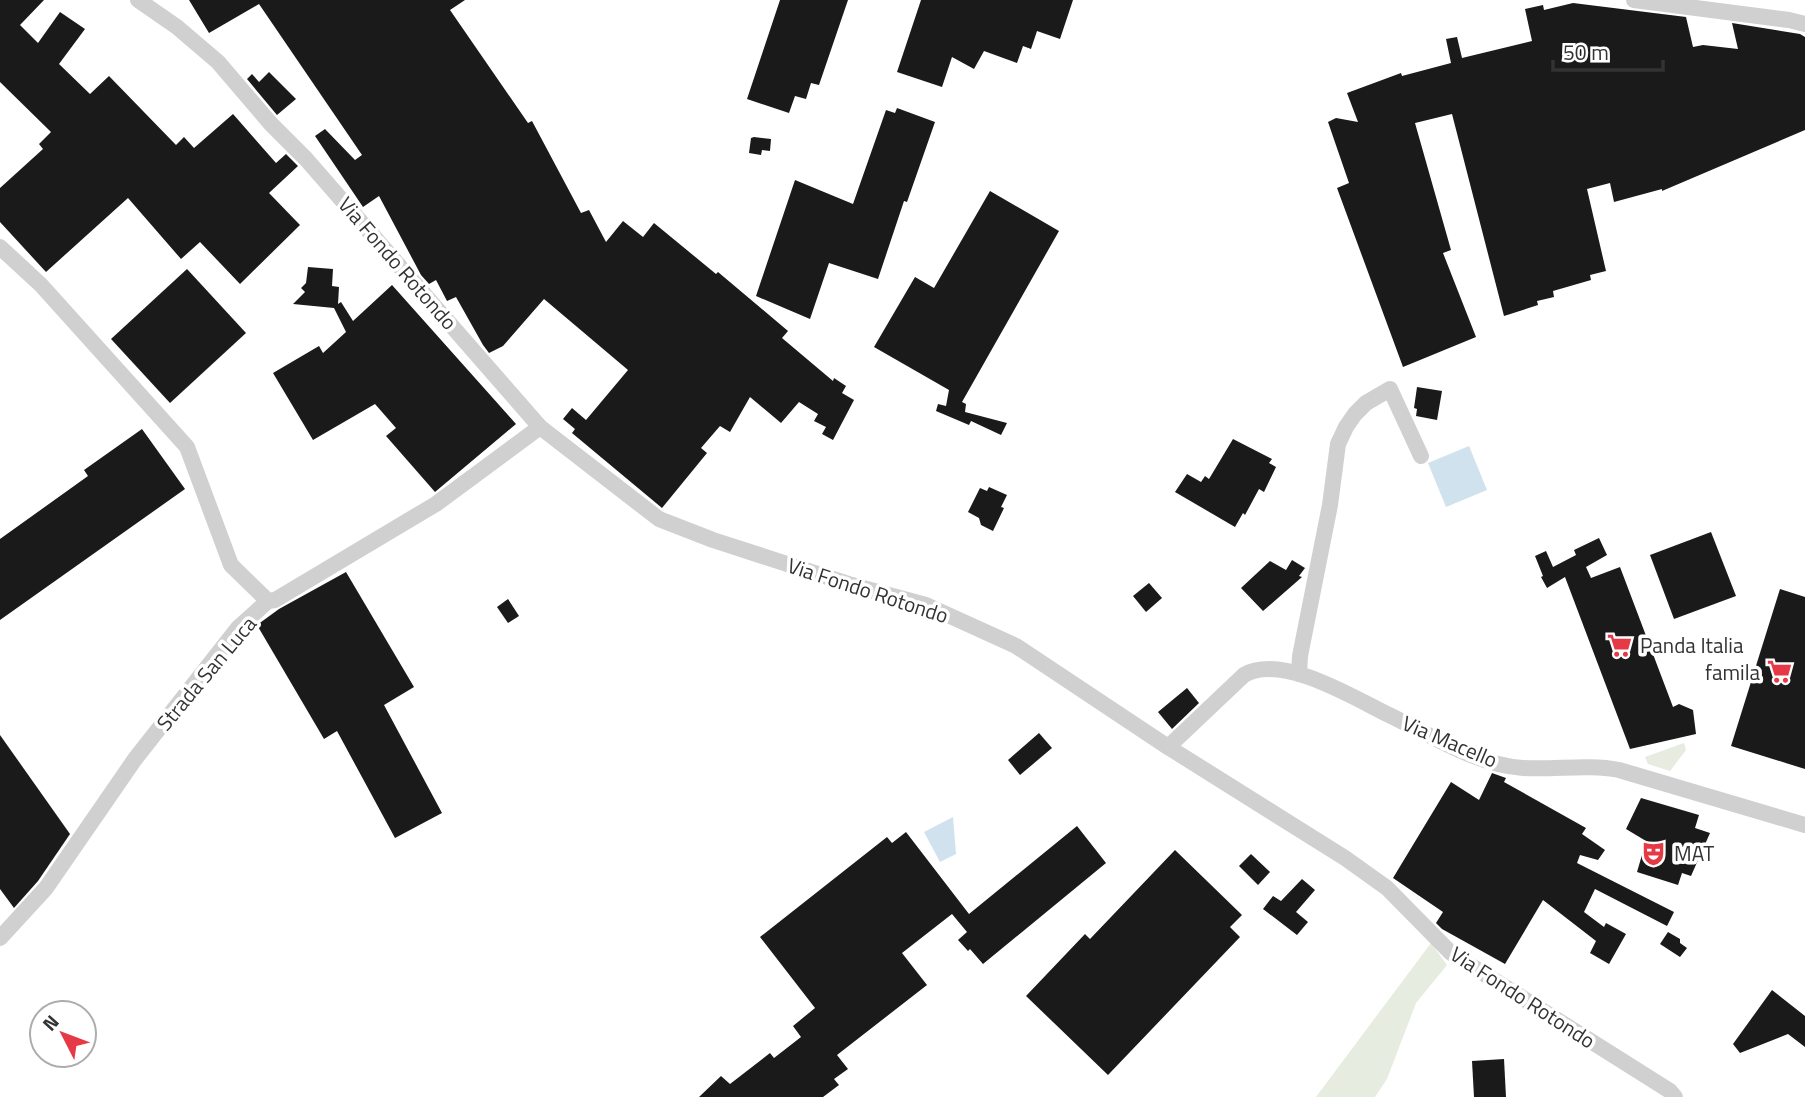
<svg xmlns="http://www.w3.org/2000/svg" width="1805" height="1097" font-family="'Titillium Web',sans-serif">
<rect width="100%" height="100%" fill="#fff"/>
<g fill="#e6ecdf">
<polygon points="1684,743 1686,750 1670,771 1648,764 1645,757"/>
<polygon points="1431,943 1447,965 1416,1003 1387,1079 1375,1097 1316,1097"/>
</g>
<g fill="#cfe2ee">
<polygon points="1469,446 1487,490 1446,507 1428,463"/>
<polygon points="953,817 956,854 940,862 924,832"/>
</g>
<g fill="#1a1a1a">
<polygon points="0,0 44,0 20,25 38,43 60,12 85,29 59,64 90,94 109,76 176,145 184,137 194,148 233,114 276,163 286,154 298,166 269,193 300,225 240,284 200,242 181,259 128,198 46,272 0,222 0,188 43,149 39,144 51,132 0,82"/>
<polygon points="189,0 465,0 450,10 528,123 532,121 581,213 589,210 606,242 623,221 643,237 654,223 716,274 718,272 788,331 782,338 833,381 834,378 846,386 842,393 854,400 833,440 822,434 826,427 814,421 818,414 799,402 781,423 750,397 730,432 720,426 701,448 707,453 662,508 572,433 575,429 563,419 572,408 586,420 628,370 544,299 503,346 489,353 483,345 456,297 447,301 436,280 429,284 421,275 379,196 363,207 315,136 325,129 355,160 362,155 259,4 209,33"/>
<polygon points="780,0 848,0 819,85 811,83 806,99 795,96 789,113 747,99"/>
<polygon points="921,0 1073,0 1060,39 1037,31 1031,49 1023,46 1017,63 984,51 974,69 952,57 942,87 897,72"/>
<polygon points="1573,3 1686,17 1693,47 1703,45 1738,49 1732,23 1800,34 1805,37 1805,130 1662,191 1662,189 1614,202 1610,183 1587,189 1606,271 1590,275 1591,280 1553,291 1554,297 1537,301 1538,305 1504,316 1452,114 1415,123 1451,250 1443,253 1476,337 1403,367 1337,188 1349,183 1328,122 1336,118 1358,122 1347,93 1401,73 1402,76 1451,63 1446,39 1457,37 1462,58 1532,41 1525,9 1543,5 1544,10"/>
<polygon points="269,72 296,99 277,115 247,79 252,74 259,82"/>
<polygon points="897,108 935,122 907,202 904,201 878,279 829,263 810,319 756,296 795,180 853,204 886,110 895,113"/>
<polygon points="754,137 771,139 770,151 762,150 761,155 749,153 751,138"/>
<polygon points="990,191 1059,231 962,402 966,404 965,412 1007,423 1001,435 971,421 969,425 936,411 938,404 946,406 949,390 874,347 915,277 934,288"/>
<polygon points="308,267 333,269 332,286 339,287 338,304 341,302 353,321 392,285 516,424 435,492 386,436 396,428 375,404 313,440 273,373 319,346 323,353 346,332 334,308 293,304 305,292 301,288 306,283"/>
<polygon points="187,269 246,333 170,403 111,339"/>
<polygon points="1417,387 1442,391 1437,420 1416,416 1417,409 1414,408"/>
<polygon points="142,429 185,489 0,620 0,539 88,476 84,470"/>
<polygon points="1233,439 1272,459 1269,463 1276,467 1264,492 1259,489 1245,515 1243,513 1235,527 1175,492 1187,474 1201,482 1205,476 1209,479"/>
<polygon points="989,487 1007,495 1001,507 1004,508 993,531 981,525 979,518 968,512 980,488 987,491"/>
<polygon points="1711,532 1736,596 1674,619 1650,555"/>
<polygon points="1599,538 1607,555 1586,567 1591,578 1620,567 1673,707 1679,704 1693,710 1696,734 1630,749 1565,577 1547,588 1541,577 1543,576 1535,556 1546,551 1553,567 1576,555 1574,550"/>
<polygon points="1292,560 1305,568 1299,576 1302,577 1263,611 1241,588 1270,561 1286,570"/>
<polygon points="346,572 414,687 384,705 442,813 395,838 337,731 324,739 257,625 279,609"/>
<polygon points="1149,583 1162,598 1146,612 1133,596"/>
<polygon points="1780,589 1805,597 1805,769 1731,746"/>
<polygon points="508,599 519,616 508,623 497,607"/>
<polygon points="1187,688 1199,703 1172,729 1158,712"/>
<polygon points="1039,733 1052,748 1020,775 1008,760"/>
<polygon points="0,735 70,834 38,881 14,908 0,889"/>
<polygon points="1492,773 1506,778 1504,782 1586,828 1582,834 1605,850 1598,860 1580,855 1577,863 1674,912 1667,926 1595,889 1584,912 1604,927 1606,923 1626,934 1609,964 1590,953 1596,941 1543,900 1505,964 1442,929 1436,923 1443,912 1393,878 1451,782 1479,800"/>
<polygon points="1641,798 1699,815 1695,828 1710,833 1691,876 1682,873 1678,885 1637,872 1646,841 1626,829"/>
<polygon points="1077,826 1106,863 983,964 970,949 968,951 958,940 967,932 952,914 902,953 927,985 837,1055 848,1069 834,1079 839,1085 823,1097 699,1097 721,1076 730,1084 770,1053 774,1058 801,1037 793,1026 815,1008 760,937 887,837 892,843 906,832 969,914"/>
<polygon points="1175,850 1242,915 1230,927 1240,937 1108,1075 1026,996 1085,934 1090,939"/>
<polygon points="1251,854 1270,872 1258,885 1239,866"/>
<polygon points="1302,879 1315,890 1296,912 1308,922 1297,935 1263,909 1273,896 1281,901"/>
<polygon points="1668,932 1680,939 1680,943 1687,948 1680,957 1660,944"/>
<polygon points="1772,990 1805,1016 1805,1047 1788,1034 1740,1053 1733,1044"/>
<polygon points="1504,1059 1506,1097 1474,1097 1472,1061"/>
</g>
<g fill="none" stroke-linecap="round" stroke-linejoin="round">
<g stroke="#d0d0d0" stroke-width="16">
<polyline points="138,0 177,27 218,62 271,124 306,159 540,427 659,519 713,540 852,585 926,605 1016,646 1168,747 1345,858 1387,888 1451,953 1670,1091 1675,1097"/>
<polyline points="1634,0 1789,20 1805,24"/>
<polyline points="0,247 41,285 187,447 231,565 268,601"/>
<polyline points="1299,674 1300,656 1330,505 1338,444 1346,427 1355,414 1366,403 1390,389 1421,456"/>
<path d="M1168,747L1244,675C1282,653 1354,698 1389,715C1431,735 1476,765 1523,768C1556,770 1587,764 1619,770L1805,825"/>
<polyline points="0,938 46,888 135,759 238,628 268,601 275,600 436,504 540,427"/>
</g>
</g>
<defs>
<symbol id="supermarket-bare" viewBox="-9 -9 18 18"><path d="M-6-5.5h2.5l.6 2H6L4.5 2H-2.5L-4.4-4H-6ZM-1.5 3.2a1.3 1.3 0 1 0 .1 0ZM3 3.2a1.3 1.3 0 1 0 .1 0Z" fill="#e63946" stroke="#fff" stroke-width="2.5" paint-order="stroke"/></symbol>
<symbol id="theatre-bare" viewBox="-9 -9 18 18"><path d="M-5-5.5Q0-4 5-5.5V0Q5 5 0 6Q-5 5-5 0ZM-3.3-2.5H-1v1.5H-3.3ZM1-2.5H3.3v1.5H1ZM-2.8 1Q0 5.5 2.8 1Z" fill="#e63946" stroke="#fff" stroke-width="2.5" paint-order="stroke"/></symbol>
</defs>
<g fill-rule="evenodd">
<use href="#supermarket-bare" x="1602" y="628" width="35" height="35"/>
<use href="#supermarket-bare" x="1762" y="654" width="35" height="35"/>
<use href="#theatre-bare" x="1636" y="836" width="35" height="35"/>
</g>
<g text-anchor="middle" dominant-baseline="central" stroke-width="7" stroke-linejoin="round" paint-order="stroke">
<g font-size="21" fill="#333" stroke="#fff">
<text transform="translate(398 263) rotate(49)">Via Fondo Rotondo</text>
<text transform="translate(868 590) rotate(18)">Via Fondo Rotondo</text>
<text transform="translate(206 673) rotate(-50)">Strada San Luca</text>
<text transform="translate(1450 741) rotate(23)">Via Macello</text>
<text transform="translate(1523 997) rotate(33)">Via Fondo Rotondo</text>
</g>
<g font-size="21" fill="#333" stroke="#fff" text-anchor="start">
<text x="1640" y="645">Panda Italia</text>
<text x="1760" y="672" text-anchor="end">famila</text>
<text x="1674" y="853">MAT</text>
</g>
</g>
<g transform="translate(63 1034) rotate(312)"><circle r="33" fill="#ffffff" stroke="#adadad" stroke-width="2"/>
<path d="M0-5L12 26L0 18L-12 26Z" fill="#e63946"/>
<text y="-10" font-size="19" font-weight="bold" text-anchor="middle" fill="#333333">N</text>
</g>
<path d="M1553 60v10h110v-10" fill="none" stroke="#333333" stroke-width="3.5"/>
<text x="1563" y="60" font-size="21" fill="#333333" stroke="#ffffff" stroke-width="5" paint-order="stroke">50 m</text>
</svg>
